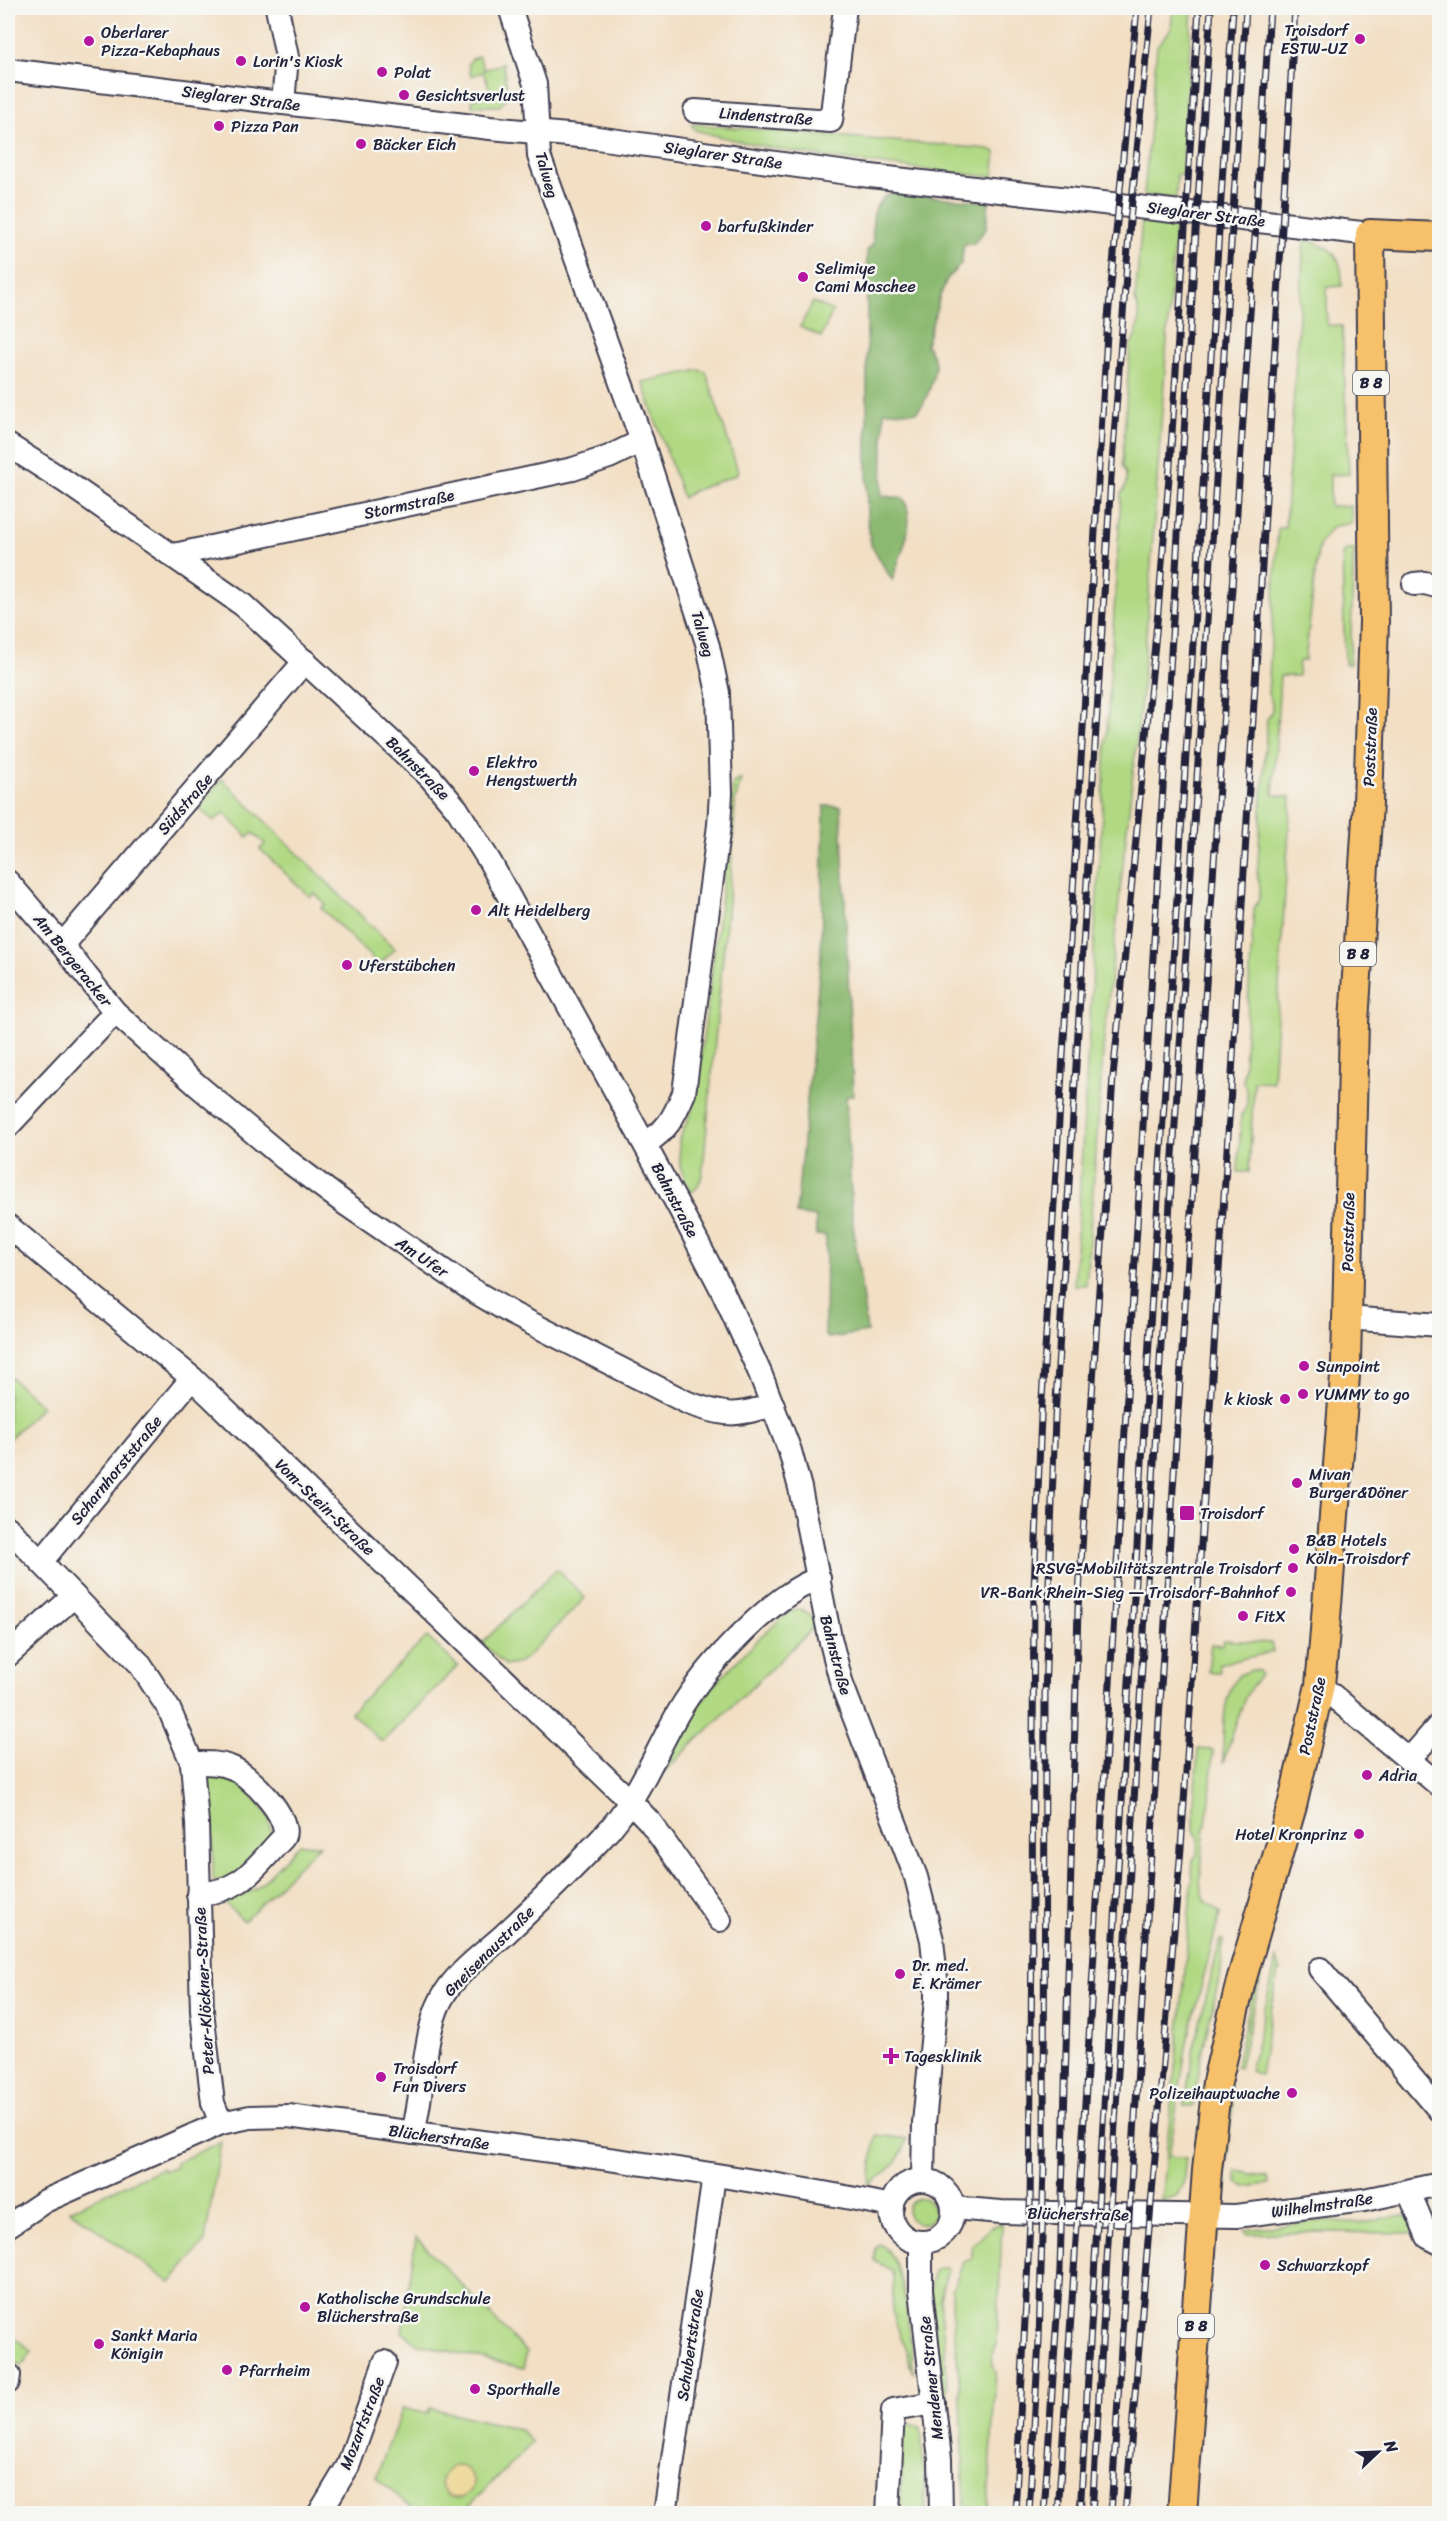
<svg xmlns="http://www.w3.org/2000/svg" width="1447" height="2521" font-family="Sriracha,sans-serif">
<rect width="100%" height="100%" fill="#f6f6f2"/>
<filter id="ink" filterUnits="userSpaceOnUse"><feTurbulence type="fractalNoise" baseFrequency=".0167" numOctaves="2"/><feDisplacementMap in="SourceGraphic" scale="12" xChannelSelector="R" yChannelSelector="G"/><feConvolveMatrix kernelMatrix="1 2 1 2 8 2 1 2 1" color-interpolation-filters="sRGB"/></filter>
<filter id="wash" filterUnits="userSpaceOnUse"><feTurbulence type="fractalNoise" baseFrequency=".008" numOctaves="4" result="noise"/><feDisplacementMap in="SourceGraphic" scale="24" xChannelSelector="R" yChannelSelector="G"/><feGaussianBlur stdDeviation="1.35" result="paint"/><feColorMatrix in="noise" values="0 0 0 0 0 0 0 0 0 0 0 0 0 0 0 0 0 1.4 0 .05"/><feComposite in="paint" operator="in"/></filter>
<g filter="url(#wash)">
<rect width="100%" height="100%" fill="#f2dfc4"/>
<g fill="#b1d983" stroke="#6a7e5f" stroke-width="1.5">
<polygon points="1173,8 1192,8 1182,175 1177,175 1176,199 1144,195 1157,46 1171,29"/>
<polygon points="479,56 484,70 503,63 508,96 500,106 472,106 472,100 491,92 483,72 471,76 468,64 472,59"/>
<path d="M691,124L989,149L996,152L993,177C893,166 791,157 695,130Z"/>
<path d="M1142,219L1175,222V228L1142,691L1104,1038L1086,1285H1074L1121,494C1128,485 1128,475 1122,465L1130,345C1139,335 1142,312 1135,301Z"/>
<path d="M1304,240C1333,246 1343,256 1342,286L1327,287V325L1342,326L1349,474L1330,475V506H1351L1352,523L1332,527L1320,543L1317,557L1305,661H1299L1298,676H1280L1273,795L1291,797L1273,1082L1254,1081L1249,1172H1238L1241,1115C1249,1106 1249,1093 1243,1082L1254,908C1261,900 1262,886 1257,877L1267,719C1274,711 1273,702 1268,694L1278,528H1285Z"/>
<polygon points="813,302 833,311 821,337 800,327"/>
<polygon points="699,370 706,372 738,471 736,475 693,491 683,498 642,382"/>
<polygon points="1354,549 1350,664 1345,664 1342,554 1345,551"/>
<polygon points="222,779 395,949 379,965 321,908 325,904 314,893 310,897 260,849 265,844 253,833 248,837 224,813 214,821 198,808"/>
<path d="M741,779L735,802L731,870L704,1158C702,1172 703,1186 690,1193L680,1166L679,1139L692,1111L696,1095L728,842L733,783Z"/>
<polygon points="8,1375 42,1406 8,1440"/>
<polygon points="557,1569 585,1598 526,1658 516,1664 506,1666 482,1643"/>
<polygon points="800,1609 811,1615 815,1626 664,1772 697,1708 713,1686 762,1635 790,1612"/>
<polygon points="427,1637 458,1666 382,1742 350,1712"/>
<polygon points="1223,1640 1271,1643 1273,1652 1219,1664 1220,1672 1208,1672 1211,1644 1222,1645"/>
<path d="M1252,1670L1259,1671L1261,1674L1245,1697L1223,1763C1224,1735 1220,1698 1239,1675Z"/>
<polygon points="1198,1749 1213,1750 1210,1799 1204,1835 1200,1882 1205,1900 1220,1913 1187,2042 1169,2156 1186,2158 1183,2185 1176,2197 1161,2201 1184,1984 1193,1860 1197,1854 1198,1837 1194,1831 1194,1803"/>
<path d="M206,1773L230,1774C245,1790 282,1816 268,1843C261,1856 244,1869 234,1881H213V1845Z"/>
<polygon points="299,1844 319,1845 244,1921 224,1902 256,1889"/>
<polygon points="1220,1940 1223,1940 1221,1971 1203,2049 1193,2107 1184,2107 1194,2047"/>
<polygon points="1277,1958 1281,1972 1278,1972 1260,2075 1250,2071"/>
<polygon points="1259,1968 1263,1969 1239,2068 1235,2067"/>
<polygon points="1229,2103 1233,2103 1225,2177 1221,2178"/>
<path d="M876,2135L907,2139C900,2161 889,2173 869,2184Z"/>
<polygon points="221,2142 205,2241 171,2283 70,2210 162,2168 164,2171 176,2166 175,2163"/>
<polygon points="1236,2171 1268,2177 1269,2184 1245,2187 1237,2183"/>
<circle cx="921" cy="2211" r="13"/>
<polygon points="1402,2215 1409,2217 1414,2233 1314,2232 1248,2234 1244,2230 1318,2221 1369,2223"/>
<path d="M1002,2223L997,2343C991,2352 991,2363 996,2372L988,2507L984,2513H965L961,2399L952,2306V2290L963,2262L972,2259V2246L992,2227Z"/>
<polygon points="416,2237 527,2353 523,2368 418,2344 402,2332"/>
<path d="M878,2244C907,2251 910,2348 914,2374L892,2311L894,2276L892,2271L875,2261V2248Z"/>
<polygon points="946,2267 948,2269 940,2297 948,2388 946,2394 941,2395 930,2291 935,2269"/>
<polygon points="8,2332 32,2351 22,2366 8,2358"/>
<polygon points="403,2408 428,2414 430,2408 519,2429 532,2443 462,2513 417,2513 376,2477"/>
<polygon points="942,2409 948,2410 950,2413 954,2513 950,2513"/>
<polygon points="910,2424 921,2427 926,2513 900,2514 903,2430 905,2425"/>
</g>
<g fill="#8cb971" stroke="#576e56" stroke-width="1.5">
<path d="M892,193L989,202L986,229L973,244H964L961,264L947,279L940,296L926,345C931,352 936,359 935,368C933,381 926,405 916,412L884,411L882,496L903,498C918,523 900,555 892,580L871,545L867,516V251L873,244C872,224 870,201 892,193Z"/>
<polygon points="824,806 841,806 853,1095 846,1097 852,1216 867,1332 829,1338 825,1336 826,1236 816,1235 816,1217 796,1214 821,955"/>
</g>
<circle fill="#eeda9e" stroke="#887e6c" stroke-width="1.5" cx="457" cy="2482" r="16"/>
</g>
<g filter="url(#ink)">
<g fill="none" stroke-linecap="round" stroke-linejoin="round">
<defs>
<g id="minor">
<polyline points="277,8 287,57 283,103"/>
<path d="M510,8L535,84L539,156L642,441L708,646L718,693L721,793L719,825L684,1093C673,1119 668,1129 645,1144"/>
<polyline points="8,70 490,128 590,137 862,175 1370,234"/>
<polyline points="695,111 831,121 845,8"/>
<polyline points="8,445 66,482 243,605 430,777 457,809 490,862 680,1209 722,1290 760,1373 790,1451 800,1488 830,1638 842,1685 916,1877 932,1940 936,1979 936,2001 924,2123 923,2180"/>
<polyline points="174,555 573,469 609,457 642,441"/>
<polyline points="1414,584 1425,583 1440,587"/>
<path d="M8,882L62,945L115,1012L197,1085L284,1158L347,1205L472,1290L513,1314L688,1403C725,1416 735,1417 773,1405"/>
<polyline points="62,945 305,661"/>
<polyline points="8,1126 115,1012"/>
<polyline points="8,1226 192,1378 631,1802 650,1822 720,1920"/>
<polyline points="1347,1318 1440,1325"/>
<polyline points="8,1528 139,1663 169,1709 192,1763 197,1823 202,2011 213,2103 221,2123"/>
<polyline points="41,1562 192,1378"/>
<polyline points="8,1655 74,1596"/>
<polyline points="1320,1685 1440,1786"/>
<polyline points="1409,1760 1440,1724"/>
<path d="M192,1763C205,1763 217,1762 230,1767C247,1772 294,1819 283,1838C254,1868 243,1891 198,1894"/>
<polyline points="1320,1969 1440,2111"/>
<path d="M413,2133C423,2096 424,2031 441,2000C454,1974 483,1954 504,1935C537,1904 570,1872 601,1839C641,1797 655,1750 684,1703C704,1672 728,1646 755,1621C774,1604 795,1587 819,1578"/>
<circle cx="922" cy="2211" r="31"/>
<polyline points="1409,2192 1428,2237 1440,2243"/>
<polyline points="953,2208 1001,2212 1236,2216 1364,2200 1440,2184"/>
<path d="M8,2226L45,2201L221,2123L250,2117L288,2116C490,2144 693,2166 892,2206"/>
<polyline points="921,2242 921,2290 940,2459 941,2514"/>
<polyline points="8,2382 9,2375"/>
<polyline points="319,2514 348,2466 385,2362"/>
<polyline points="665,2514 714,2176"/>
<polyline points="888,2514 893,2410 934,2403"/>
</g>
<polyline id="major" points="1182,2514 1207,2170 1217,2082 1241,1981 1292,1806 1320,1685 1324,1643 1346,1363 1354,1022 1368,803 1374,622 1370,234 1440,237"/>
</defs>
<use href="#minor" stroke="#413e50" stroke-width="26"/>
<use href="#major" stroke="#413e50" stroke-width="32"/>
<use href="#minor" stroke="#fff" stroke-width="22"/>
<use href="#major" stroke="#f6c16b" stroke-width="28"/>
<defs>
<g id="rail">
<polyline points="1015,2514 1030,2222 1034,1590 1041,1416 1108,318 1137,8"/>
<polyline points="1029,2514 1039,2340 1044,2167 1045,1695 1055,1418 1111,477 1130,221 1151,8"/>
<polyline points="1044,2514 1060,2270 1078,1609 1113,1077 1158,612 1170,465 1199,8"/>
<polyline points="1058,2514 1086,2088 1196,231 1211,8"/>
<polyline points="1080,2514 1149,1342 1233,8"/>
<polyline points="1092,2514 1161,1344 1246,8"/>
<polyline points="1111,2514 1174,1473 1270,8"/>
<polyline points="1125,2514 1181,1848 1232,1074 1295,8"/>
</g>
</defs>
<use href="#rail" stroke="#22223b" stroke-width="7"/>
<use href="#rail" stroke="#f6f6f2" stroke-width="4.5" stroke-dasharray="14" stroke-linecap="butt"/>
</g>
</g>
<g fill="#b5179e" stroke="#f6f6f2" stroke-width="2">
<circle cx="1360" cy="39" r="6"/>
<circle cx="89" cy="41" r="6"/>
<circle cx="241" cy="61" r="6"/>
<circle cx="382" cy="72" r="6"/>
<circle cx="404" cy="95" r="6"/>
<circle cx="219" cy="126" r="6"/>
<circle cx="361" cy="144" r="6"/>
<circle cx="706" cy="226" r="6"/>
<circle cx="803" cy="277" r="6"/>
<circle cx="474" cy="771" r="6"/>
<circle cx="476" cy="910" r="6"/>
<circle cx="347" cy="965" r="6"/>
<circle cx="1304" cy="1366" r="6"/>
<circle cx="1303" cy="1394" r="6"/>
<circle cx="1285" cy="1399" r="6"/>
<circle cx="1297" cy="1483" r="6"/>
<rect x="1179" y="1505" width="16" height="16" rx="3"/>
<circle cx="1294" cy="1549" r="6"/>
<circle cx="1293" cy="1568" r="6"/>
<circle cx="1291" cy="1592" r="6"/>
<circle cx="1243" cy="1616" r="6"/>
<circle cx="1367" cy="1775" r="6"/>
<circle cx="1359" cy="1834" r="6"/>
<circle cx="900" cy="1974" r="6"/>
<path d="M888 2047h6v6h6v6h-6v6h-6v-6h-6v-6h6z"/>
<circle cx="381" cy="2077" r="6"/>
<circle cx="1292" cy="2093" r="6"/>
<circle cx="1265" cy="2265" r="6"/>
<circle cx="305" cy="2307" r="6"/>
<circle cx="99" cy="2344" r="6"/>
<circle cx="227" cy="2370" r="6"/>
<circle cx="475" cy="2389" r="6"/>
</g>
<g text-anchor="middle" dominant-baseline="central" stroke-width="5" stroke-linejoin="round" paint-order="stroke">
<g fill="#f6f6f2" stroke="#626272" stroke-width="1.5">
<rect x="1353" y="371" width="36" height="24" rx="4.5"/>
<rect x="1340" y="942" width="36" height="24" rx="4.5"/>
<rect x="1178" y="2314" width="36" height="24" rx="4.5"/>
</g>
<g font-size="15" font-weight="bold" fill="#22223b">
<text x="1371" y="383">B 8</text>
<text x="1358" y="954">B 8</text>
<text x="1196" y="2326">B 8</text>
</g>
<g font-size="16" fill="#22223b" stroke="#f6f6f2" text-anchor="start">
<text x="1348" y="30" text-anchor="end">Troisdorf<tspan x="1348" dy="18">ESTW-UZ</tspan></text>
<text x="101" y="32">Oberlarer<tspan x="101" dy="18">Pizza-Kebaphaus</tspan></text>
<text x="253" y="61">Lorin's Kiosk</text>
<text x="394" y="72">Polat</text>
<text x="416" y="95">Gesichtsverlust</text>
<text x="231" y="126">Pizza Pan</text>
<text x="373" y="144">Bäcker Eich</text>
<text x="718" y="226">barfußkinder</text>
<text x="815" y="268">Selimiye<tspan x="815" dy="18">Cami Moschee</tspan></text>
<text x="486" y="762">Elektro<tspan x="486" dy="18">Hengstwerth</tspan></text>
<text x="488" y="910">Alt Heidelberg</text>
<text x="359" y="965">Uferstübchen</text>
<text x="1316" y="1366">Sunpoint</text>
<text x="1315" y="1394">YUMMY to go</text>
<text x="1273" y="1399" text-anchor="end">k kiosk</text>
<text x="1309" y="1474">Mivan<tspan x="1309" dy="18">Burger&amp;Döner</tspan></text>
<text x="1200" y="1513">Troisdorf</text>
<text x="1306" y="1540">B&amp;B Hotels<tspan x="1306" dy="18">Köln-Troisdorf</tspan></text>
<text x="1281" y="1568" text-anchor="end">RSVG-Mobilitätszentrale Troisdorf</text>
<text x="1279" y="1592" text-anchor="end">VR-Bank Rhein-Sieg — Troisdorf-Bahnhof</text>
<text x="1255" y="1616">FitX</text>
<text x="1379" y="1775">Adria</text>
<text x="1347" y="1834" text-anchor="end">Hotel Kronprinz</text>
<text x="912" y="1965">Dr. med.<tspan x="912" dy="18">E. Krämer</tspan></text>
<text x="904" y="2056">Tagesklinik</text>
<text x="393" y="2068">Troisdorf<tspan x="393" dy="18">Fun Divers</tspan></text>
<text x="1280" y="2093" text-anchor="end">Polizeihauptwache</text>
<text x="1277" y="2265">Schwarzkopf</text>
<text x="317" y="2298">Katholische Grundschule<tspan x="317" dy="18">Blücherstraße</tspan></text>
<text x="111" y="2335">Sankt Maria<tspan x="111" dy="18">Königin</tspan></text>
<text x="239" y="2370">Pfarrheim</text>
<text x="487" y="2389">Sporthalle</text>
</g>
<g font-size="16" fill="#22223b" stroke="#f6f6f2">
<text transform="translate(241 98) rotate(7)">Sieglarer Straße</text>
<text transform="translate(766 116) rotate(4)">Lindenstraße</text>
<text transform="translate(723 155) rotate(8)">Sieglarer Straße</text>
<text transform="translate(547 175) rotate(74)">Talweg</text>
<text transform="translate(1206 214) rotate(7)">Sieglarer Straße</text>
<text transform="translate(409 504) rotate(-12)">Stormstraße</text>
<text transform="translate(703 634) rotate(74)">Talweg</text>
<text transform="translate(1370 747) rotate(-88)">Poststraße</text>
<text transform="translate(418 768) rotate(45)">Bahnstraße</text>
<text transform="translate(185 804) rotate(-49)">Südstraße</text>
<text transform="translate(73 960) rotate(51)">Am Bergeracker</text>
<text transform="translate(675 1200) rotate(62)">Bahnstraße</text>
<text transform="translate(1348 1232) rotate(-89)">Poststraße</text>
<text transform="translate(422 1257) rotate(34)">Am Ufer</text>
<text transform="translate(116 1470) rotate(-51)">Scharnhorststraße</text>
<text transform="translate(325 1507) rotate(44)">Vom-Stein-Straße</text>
<text transform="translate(836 1655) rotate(75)">Bahnstraße</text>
<text transform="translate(1312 1716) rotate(-78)">Poststraße</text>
<text transform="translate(489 1951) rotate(-45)">Gneisenaustraße</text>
<text transform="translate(204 1991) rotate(-93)">Peter-Klöckner-Straße</text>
<text transform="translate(439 2137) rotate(8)">Blücherstraße</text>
<text transform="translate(1322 2205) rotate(-8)">Wilhelmstraße</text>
<text transform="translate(1078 2214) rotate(1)">Blücherstraße</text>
<text transform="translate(690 2345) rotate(-82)">Schubertstraße</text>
<text transform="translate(931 2378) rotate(-96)">Mendener Straße</text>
<text transform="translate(362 2423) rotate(-69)">Mozartstraße</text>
</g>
</g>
<rect width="1447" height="2521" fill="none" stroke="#f6f6f2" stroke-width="30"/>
<g transform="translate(1378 2452) rotate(67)" stroke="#f6f6f2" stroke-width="4.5" paint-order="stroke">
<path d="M0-4.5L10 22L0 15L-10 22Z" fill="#22223b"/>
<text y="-9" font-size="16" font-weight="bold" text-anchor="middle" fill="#22223b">N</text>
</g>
</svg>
